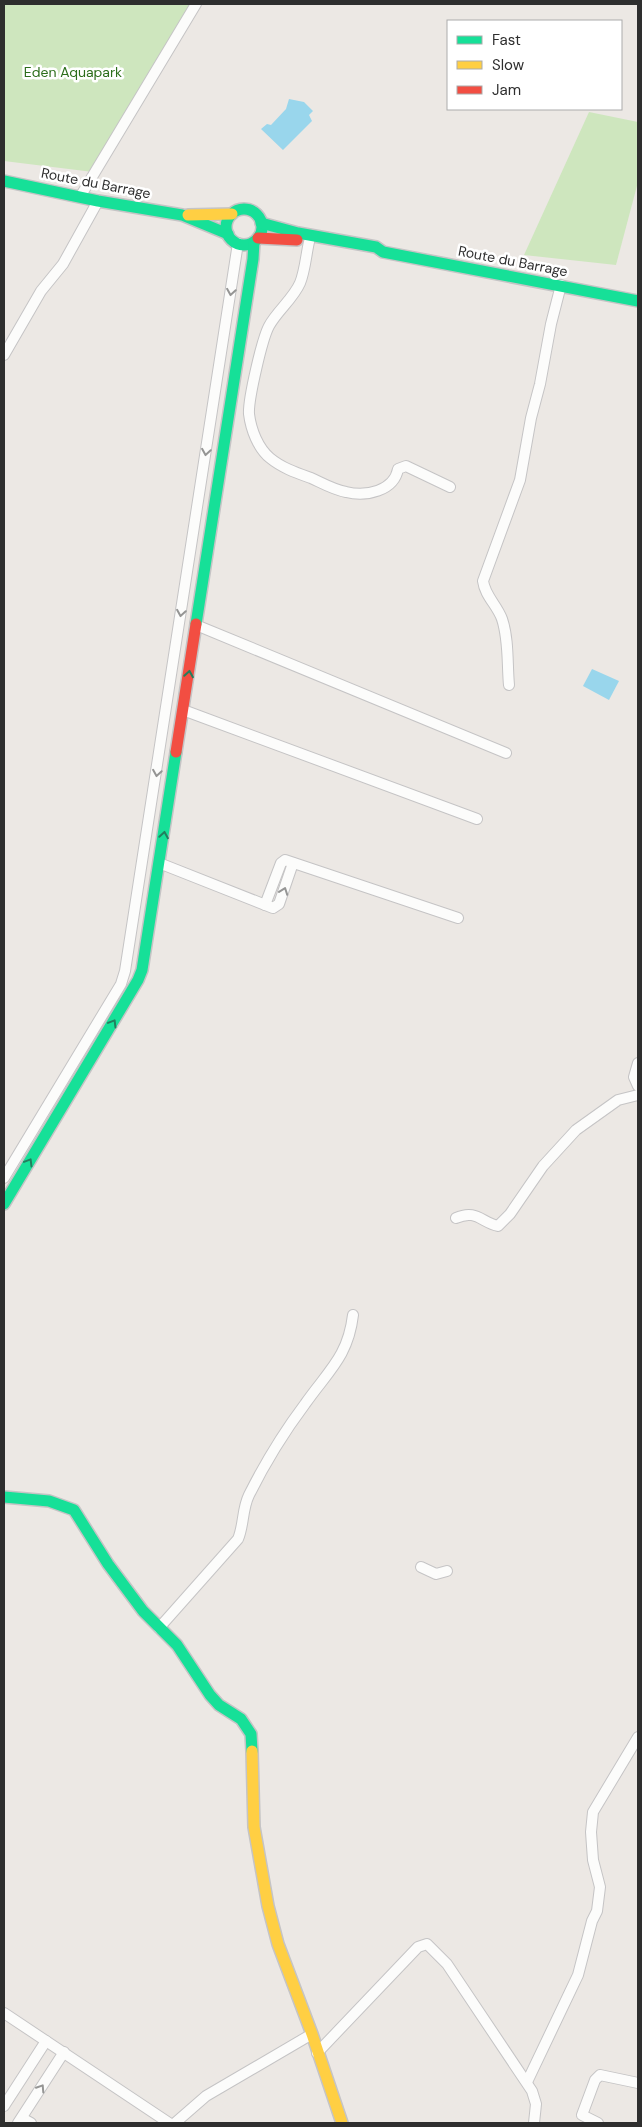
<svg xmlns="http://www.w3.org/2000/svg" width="642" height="2127" font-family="'DM Sans',sans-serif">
<rect width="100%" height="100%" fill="#ece8e4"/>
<g fill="#cee6be">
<polygon points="4,4 191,4 93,172 4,161"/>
<polygon points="589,112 638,122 638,182 616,265 524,255"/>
</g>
<g fill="#99d6ec">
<polygon points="289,99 304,102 313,111 309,115 312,121 283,150 261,129 267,124 271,125 286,109"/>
<polygon points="592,669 619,681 609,700 583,686"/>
</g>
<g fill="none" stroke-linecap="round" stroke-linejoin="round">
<defs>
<g id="street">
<polyline points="80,197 196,4"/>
<path d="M309,242C306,255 305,271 300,283C293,299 277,311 269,326C262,339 248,400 249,414C251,430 258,448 270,458C282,468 297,473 311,478C322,483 334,490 346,492C366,497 394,491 398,469L406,466L450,487"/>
<polyline points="4,355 41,291 63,264 98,201"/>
<polyline points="196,625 506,753"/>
<path d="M509,685C507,664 509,640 502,619C497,605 485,596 483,581L520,480L531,418L540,384L551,324L561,285"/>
<polyline points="183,710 477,819"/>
<polyline points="159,863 273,908 279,904 293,863"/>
<polyline points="265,905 281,863 285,860 458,918"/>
<polyline points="638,1063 634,1077 638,1086"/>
<polyline points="4,1178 121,984 125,971 238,243"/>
<path d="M456,1218C476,1209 481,1222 498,1226L510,1214L543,1166L576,1130L618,1100L638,1095"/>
<polyline points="421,1567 436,1574 447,1571"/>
<path d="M159,1628L238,1539C244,1525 242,1509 249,1495C265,1463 284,1432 305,1404C328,1371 348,1357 353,1315"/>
<polyline points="4,2013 169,2123"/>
<polyline points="317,2053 418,1947 427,1944 447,1964 532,2091 536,2104 534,2123"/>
<polyline points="527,2082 578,1975 592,1921 597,1911 600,1887 593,1860 591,1832 593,1812 638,1737"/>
<polyline points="4,2106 46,2041"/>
<polyline points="22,2118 31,2123"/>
<polyline points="18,2123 64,2052"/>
<polyline points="175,2123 206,2096 312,2034"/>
<polyline points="598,2123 582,2115 595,2080 600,2075 638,2083"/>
</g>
<g id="fast">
<polyline points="4,181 98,201 182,215 228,234"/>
<circle cx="244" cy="227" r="18"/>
<polyline points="261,223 298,233 376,247 383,252 638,301"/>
<polyline points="196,624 253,259 254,242"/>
<polyline points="4,1204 138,980 142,970 176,752"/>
<polyline points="4,1497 49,1501 74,1510 108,1564 143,1611 177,1645 210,1695 219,1705 241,1719 251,1734 252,1751"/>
</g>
<g id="slow">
<polyline points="188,215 232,214"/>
<polyline points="252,1751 254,1827 268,1906 278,1944 312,2034 342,2123"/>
</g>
<g id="jam">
<polyline points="258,238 297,240"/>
<polyline points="176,752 196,624"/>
</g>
</defs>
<use href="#street" stroke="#c5c4c5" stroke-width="12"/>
<use href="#fast" stroke="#c5c4c5" stroke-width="14"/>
<use href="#slow" stroke="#c5c4c5" stroke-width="14"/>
<use href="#jam" stroke="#c5c4c5" stroke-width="14"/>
<use href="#street" stroke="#fcfcfb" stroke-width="10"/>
<use href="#fast" stroke="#16e098" stroke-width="11"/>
<use href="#slow" stroke="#ffcf43" stroke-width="11"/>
<use href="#jam" stroke="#f24e42" stroke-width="11"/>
</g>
<defs><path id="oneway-chevron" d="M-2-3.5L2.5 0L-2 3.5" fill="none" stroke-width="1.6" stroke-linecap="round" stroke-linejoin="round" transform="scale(1.25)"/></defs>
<g stroke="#959594">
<use href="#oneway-chevron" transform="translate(231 292) rotate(99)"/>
<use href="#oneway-chevron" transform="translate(206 452) rotate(99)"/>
<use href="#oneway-chevron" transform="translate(181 613) rotate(99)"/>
<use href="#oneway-chevron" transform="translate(157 773) rotate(99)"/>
<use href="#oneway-chevron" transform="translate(284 891) rotate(-70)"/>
<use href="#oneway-chevron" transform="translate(41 2088) rotate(-57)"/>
</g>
<g stroke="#237e5e">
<use href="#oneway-chevron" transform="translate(189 674) rotate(-81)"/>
<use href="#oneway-chevron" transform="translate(164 835) rotate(-81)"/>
<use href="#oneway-chevron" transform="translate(113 1023) rotate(-59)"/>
<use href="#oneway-chevron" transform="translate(29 1162) rotate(-59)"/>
</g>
<g text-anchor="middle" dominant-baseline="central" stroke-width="5" stroke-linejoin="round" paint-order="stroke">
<g font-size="14" fill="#2c6e1b" stroke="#fff">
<text x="73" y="72">Eden Aquapark</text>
</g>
<g font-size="14" fill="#2e2e2e" stroke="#fff">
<text transform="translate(96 183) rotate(11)">Route du Barrage</text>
<text transform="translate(513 261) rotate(11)">Route du Barrage</text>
</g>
</g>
<rect width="642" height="2127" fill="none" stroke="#2e2e2e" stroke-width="10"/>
<rect x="447" y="20" width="175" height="90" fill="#ffffff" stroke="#ababab"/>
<rect x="457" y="36" width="25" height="8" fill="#16e098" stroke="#ababab"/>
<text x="492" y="45" font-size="15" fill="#2e2e2e">Fast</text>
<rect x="457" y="61" width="25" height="8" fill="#ffcf43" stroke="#ababab"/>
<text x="492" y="70" font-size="15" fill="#2e2e2e">Slow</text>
<rect x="457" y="86" width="25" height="8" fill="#f24e42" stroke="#ababab"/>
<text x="492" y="95" font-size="15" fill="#2e2e2e">Jam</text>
</svg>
